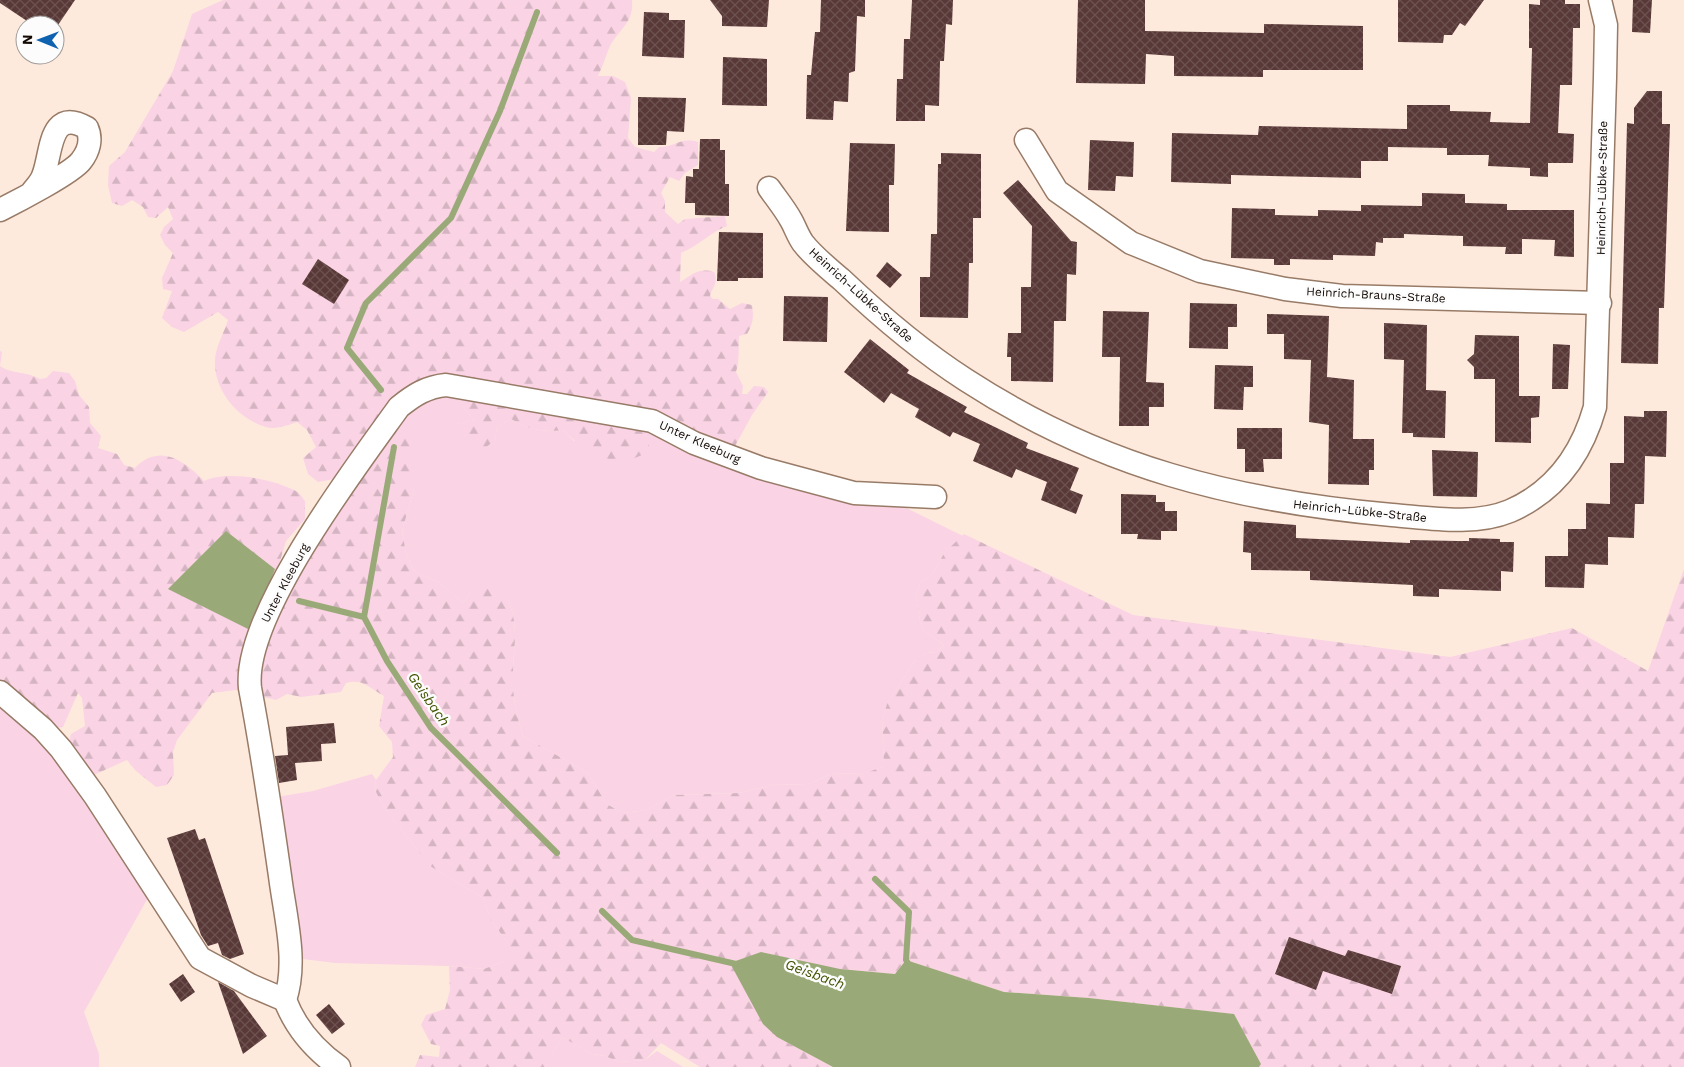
<svg xmlns="http://www.w3.org/2000/svg" width="1684" height="1067" font-family="'Work Sans',sans-serif">
<defs>
<pattern id="forest-firs" width="22" height="20" patternUnits="userSpaceOnUse" patternTransform="scale(1.25)"><rect width="22" height="20" fill="#fad3e4"/><path d="M5 1l3.5 6h-7zM16 11l3.5 6h-7z" fill="#d5b4c2"/></pattern>
<pattern id="building-cross-hatch" width="8" height="8" patternUnits="userSpaceOnUse" patternTransform="scale(1.25)"><rect width="8" height="8" fill="#593937"/><path d="M0 0l8 8M0 8l8-8" fill="none" stroke="#6c5250"/></pattern>
</defs>
<rect width="100%" height="100%" fill="#feeadd"/>
<g fill="#fad3e4">
<path d="M450,396L459,398L464,409L475,420L457,424L495,440L497,427L511,419C529,429 542,433 563,430L574,441L648,428L888,499L963,536L944,553L933,574L920,583L916,596L920,622L924,631L944,645L937,652L927,653L915,660L887,704L882,720L884,766L866,773L831,774L809,784L772,785L739,793L674,795L647,810L622,813L607,804L588,773L523,736C517,716 512,695 513,675C513,643 520,631 508,599L470,593L463,603L440,583L414,571L406,553L402,531L414,489L400,414L419,401H445Z"/>
<polygon points="0,700 32,727 79,785 150,894 84,1012 99,1054 99,1067 0,1067"/>
<polygon points="372,774 376,780 374,788 383,806 430,866 483,898 491,920 507,942 507,960 484,969 449,966 335,963 303,959 296,944 276,797 313,791"/>
<polygon points="562,1037 592,1054 605,1056 619,1062 645,1060 657,1051 683,1067 545,1067"/>
</g>
<path fill="url(#forest-firs)" d="M223,0H632C634,23 620,28 610,46C606,55 603,66 598,76H613L625,82L631,98L628,138L635,147L654,152L659,147C676,147 680,137 698,142V165L685,173L679,181L670,177L661,193L665,201V212L678,224L685,219L725,216L727,226C711,232 698,246 681,253L680,282C692,275 698,267 714,272C719,283 712,287 710,296L713,299H718L730,309L742,303L752,305C754,317 753,324 747,334L739,336C738,348 740,360 736,372L743,386L742,394H747L754,386L764,387L768,392L752,415L729,457L648,429L649,446L642,455L623,463C600,458 579,447 563,430C542,433 529,429 511,419L497,427L495,440L485,448C471,445 462,440 453,428L457,424L475,420L464,409L459,398L450,396L445,401H419L400,414L415,461L414,489L402,531L406,553L414,571L440,583L463,603L470,593L482,585L508,599C520,631 513,643 513,675C512,695 517,716 523,736L588,773L607,804L622,813L647,810L674,795L739,793L772,785L809,784L831,774L866,773L884,766L882,720L887,704L915,660L927,653L937,652L944,645L924,631L920,622L916,596L920,583L933,574L944,553L964,534L1133,615L1450,657L1572,628L1648,671L1684,569V1067H1259L1261,1064L1233,1014L1089,998L1004,992L906,960L895,974L840,969L777,1037L833,1067H700L661,1043L645,1060L619,1062L605,1056L592,1054L562,1037L545,1067H415L420,1055L439,1057L440,1046L431,1044L421,1025L426,1015L445,1009L450,990L449,966L484,969L507,960V942L491,920L483,898L430,866L383,806L374,788L376,780L393,757L392,742L379,726L384,696C369,688 363,678 346,683L341,692L301,697L287,694L276,700L235,690L212,693L177,740L173,752L174,775L167,785L156,787L136,771L127,760L87,778L68,746L71,734L85,726L82,698L78,693L63,727L53,728L0,686V351L2,352L0,366C10,374 26,371 40,379L46,378L53,371L69,373L75,381L79,395L89,407L90,423L101,436L98,448L117,454L124,465L135,468C159,443 184,460 204,481C227,470 271,479 294,490C299,492 302,497 305,501V519L286,541L277,571L247,650L291,543L345,477L318,482L308,474L303,458L316,447L307,430L297,422C288,425 276,430 266,427C238,419 214,391 215,361C215,348 224,333 228,320L218,312L184,332L172,327L162,318L172,291L163,289L162,278L173,253L165,245L160,235L164,227L173,219L168,207L156,218L148,217L143,207L132,200L122,206L112,203L108,185L109,166L125,152L173,71L192,14Z"/>
<g fill="#9aa978">
<polygon points="226,531 275,569 252,631 168,589"/>
<polygon points="761,952 840,969 895,974 906,960 1004,992 1089,998 1234,1014 1261,1064 1259,1067 833,1067 777,1037 763,1024 730,963"/>
</g>
<g fill="none" stroke-linecap="round" stroke-linejoin="round">
<g stroke="#9aa978" stroke-width="6">
<polyline points="381,390 347,348 366,303 451,218 500,111 537,12"/>
<polyline points="299,601 364,617 387,661 431,728 557,853"/>
<polyline points="364,617 394,447"/>
<polyline points="875,879 909,912 906,960 909,965"/>
<polyline points="602,911 632,940 736,964"/>
</g>
</g>
<g fill="url(#building-cross-hatch)">
<polygon points="0,0 75,0 58,25 33,25 0,3"/>
<polygon points="710,0 769,0 767,27 722,26 722,16"/>
<polygon points="821,0 865,0 865,17 857,16 855,71 849,73 848,102 834,101 833,120 806,119 807,75 811,75 815,32 820,32"/>
<polygon points="912,0 953,0 952,25 946,24 944,61 940,61 939,106 925,105 925,121 896,121 897,79 903,79 904,39 910,39"/>
<polygon points="1078,0 1145,0 1145,31 1264,33 1264,24 1363,26 1363,70 1263,70 1263,77 1174,76 1174,56 1146,54 1145,84 1076,83"/>
<polygon points="1398,0 1484,0 1465,26 1460,23 1452,35 1444,35 1443,43 1398,42"/>
<polygon points="1540,0 1565,0 1565,4 1580,4 1580,28 1573,28 1572,85 1560,85 1558,133 1574,134 1573,163 1548,163 1548,177 1530,176 1530,168 1488,166 1489,155 1447,155 1447,148 1388,147 1388,161 1361,161 1361,178 1231,175 1231,184 1171,182 1172,133 1258,135 1259,126 1407,129 1407,105 1450,105 1450,111 1491,112 1490,122 1530,123 1532,48 1529,48 1529,4 1540,5"/>
<polygon points="1633,0 1652,0 1650,33 1632,32"/>
<polygon points="644,12 669,13 669,20 685,20 684,58 642,56"/>
<polygon points="723,57 767,59 767,106 722,105"/>
<polygon points="1647,91 1662,91 1662,124 1670,124 1664,308 1659,308 1658,364 1621,363 1627,123 1634,124 1634,108"/>
<polygon points="638,97 686,98 684,132 667,131 666,145 638,145"/>
<polygon points="700,139 720,139 720,150 725,150 725,184 729,184 729,216 695,215 695,203 685,203 686,176 693,177 693,169 699,169"/>
<polygon points="1090,140 1134,142 1133,177 1116,176 1115,191 1088,190"/>
<polygon points="850,143 895,144 894,185 889,185 889,232 846,231"/>
<polygon points="941,153 981,154 981,218 973,218 973,263 969,263 968,318 920,317 920,277 930,277 931,234 937,234 938,164 941,164"/>
<polygon points="1018,180 1071,241 1077,242 1076,275 1067,274 1066,321 1054,321 1053,382 1011,381 1011,357 1007,357 1008,333 1021,333 1021,287 1031,287 1032,226 1003,193"/>
<polygon points="1422,193 1465,194 1465,203 1507,204 1507,210 1574,210 1574,257 1554,256 1555,240 1522,239 1522,254 1505,254 1506,247 1463,246 1463,236 1404,234 1404,238 1383,238 1383,243 1376,242 1375,256 1333,255 1333,260 1290,259 1290,265 1274,265 1274,259 1231,258 1232,208 1275,209 1275,215 1318,216 1318,210 1361,211 1361,205 1422,206"/>
<polygon points="719,232 763,233 763,278 738,278 738,281 717,281"/>
<polygon points="318,259 349,280 334,304 302,284"/>
<polygon points="887,262 902,275 890,288 876,276"/>
<polygon points="784,296 828,297 827,342 783,341"/>
<polygon points="1190,303 1237,304 1237,327 1228,327 1228,349 1189,348"/>
<polygon points="1103,311 1149,312 1146,382 1164,383 1164,407 1149,407 1149,426 1119,426 1120,357 1102,357"/>
<polygon points="1267,314 1329,316 1327,377 1354,380 1353,439 1374,439 1374,470 1369,470 1369,485 1328,484 1329,425 1309,422 1311,360 1284,359 1284,334 1267,334"/>
<polygon points="1384,323 1427,325 1426,390 1446,391 1445,438 1413,437 1413,433 1402,433 1404,360 1384,359"/>
<polygon points="1475,335 1519,336 1519,396 1540,396 1539,417 1531,418 1531,443 1495,442 1495,379 1474,379 1474,367 1467,360 1474,354"/>
<polygon points="870,339 909,370 907,373 967,407 964,412 1028,443 1026,448 1079,468 1070,490 1083,495 1076,514 1041,500 1047,482 1016,469 1012,478 973,461 980,444 953,432 950,437 915,417 919,409 891,393 884,403 844,372"/>
<polygon points="1553,344 1570,345 1568,389 1552,389"/>
<polygon points="1215,365 1253,366 1253,387 1244,387 1243,410 1214,409"/>
<polygon points="1644,411 1667,411 1666,457 1645,456 1644,504 1635,504 1634,538 1608,537 1608,565 1585,564 1584,588 1545,587 1545,556 1568,556 1568,529 1586,529 1586,503 1610,504 1610,463 1624,463 1624,416 1644,417"/>
<polygon points="1237,428 1282,428 1282,459 1263,459 1264,472 1245,472 1245,449 1237,449"/>
<polygon points="1432,450 1478,452 1477,497 1433,496"/>
<polygon points="1121,494 1156,495 1156,502 1165,502 1165,511 1177,511 1177,531 1161,531 1161,540 1137,539 1138,534 1121,534"/>
<polygon points="1244,521 1296,525 1296,538 1410,543 1410,540 1457,541 1469,541 1469,538 1500,539 1500,542 1514,542 1513,572 1501,571 1501,591 1439,589 1439,597 1413,596 1413,585 1310,580 1310,571 1251,570 1251,553 1243,552"/>
<polygon points="334,723 336,743 321,744 322,761 295,763 297,780 279,783 275,756 288,755 286,727"/>
<polygon points="195,829 199,840 205,838 244,954 230,959 222,955 218,943 208,946 201,935 167,838"/>
<polygon points="1289,937 1345,956 1348,950 1401,966 1392,994 1323,971 1316,990 1275,974"/>
<polygon points="183,974 195,992 181,1002 169,984"/>
<polygon points="218,982 234,991 267,1036 243,1054"/>
<polygon points="329,1004 345,1024 332,1034 316,1015"/>
</g>
<g fill="none" stroke-linecap="round" stroke-linejoin="round">
<defs>
<g id="street">
<polyline points="1026,140 1057,191 1131,243 1200,271 1285,289 1342,296 1600,303"/>
<path d="M769,188C776,198 785,209 791,220C795,227 798,236 803,243C813,256 829,269 842,280C881,317 921,351 966,380C1100,467 1235,501 1392,515C1430,518 1474,526 1510,511C1556,491 1582,453 1595,407L1605,78L1606,25L1600,0"/>
<path d="M0,210C16,202 72,173 81,161C89,151 92,139 87,128C48,106 52,155 43,176C41,182 36,187 32,192"/>
<polyline points="0,692 43,729 61,749 95,796 200,958 252,986 285,1000"/>
<path d="M285,1000C298,962 285,916 280,876C271,813 262,751 250,688C242,616 356,467 399,407C414,395 426,387 446,385L652,421L694,443L761,468L854,493L935,497"/>
<path d="M285,1000C296,1029 315,1050 339,1067"/>
</g>
</defs>
<use href="#street" stroke="#987b67" stroke-width="25"/>
<use href="#street" stroke="#fff" stroke-width="22"/>
</g>
<g text-anchor="middle" dominant-baseline="central" stroke-width="5" stroke-linejoin="round" paint-order="stroke">
<g font-size="12" fill="#130904" stroke="#fcfcfc">
<text transform="translate(1602 188) rotate(-89)">Heinrich-Lübke-Straße</text>
<text transform="translate(861 295) rotate(42)">Heinrich-Lübke-Straße</text>
<text transform="translate(1376 295) rotate(3)">Heinrich-Brauns-Straße</text>
<text transform="translate(700 442) rotate(24)">Unter Kleeburg</text>
<text transform="translate(1360 511) rotate(6)">Heinrich-Lübke-Straße</text>
<text transform="translate(285 583) rotate(-62)">Unter Kleeburg</text>
</g>
<g font-size="14" font-style="italic" fill="#425300" stroke="#fcfcfc">
<text transform="translate(429 699) rotate(55)">Geisbach</text>
<text transform="translate(815 974) rotate(20)">Geisbach</text>
</g>
</g>
<g transform="translate(40 40) rotate(271)"><circle r="24" fill="#fcfcfc" stroke="#9f9b99"/>
<path d="M0-4L9 19L0 12L-9 19Z" fill="#0e62b0"/>
<text y="-8" font-size="14" font-weight="bold" text-anchor="middle" fill="#130904">N</text>
</g>
</svg>
